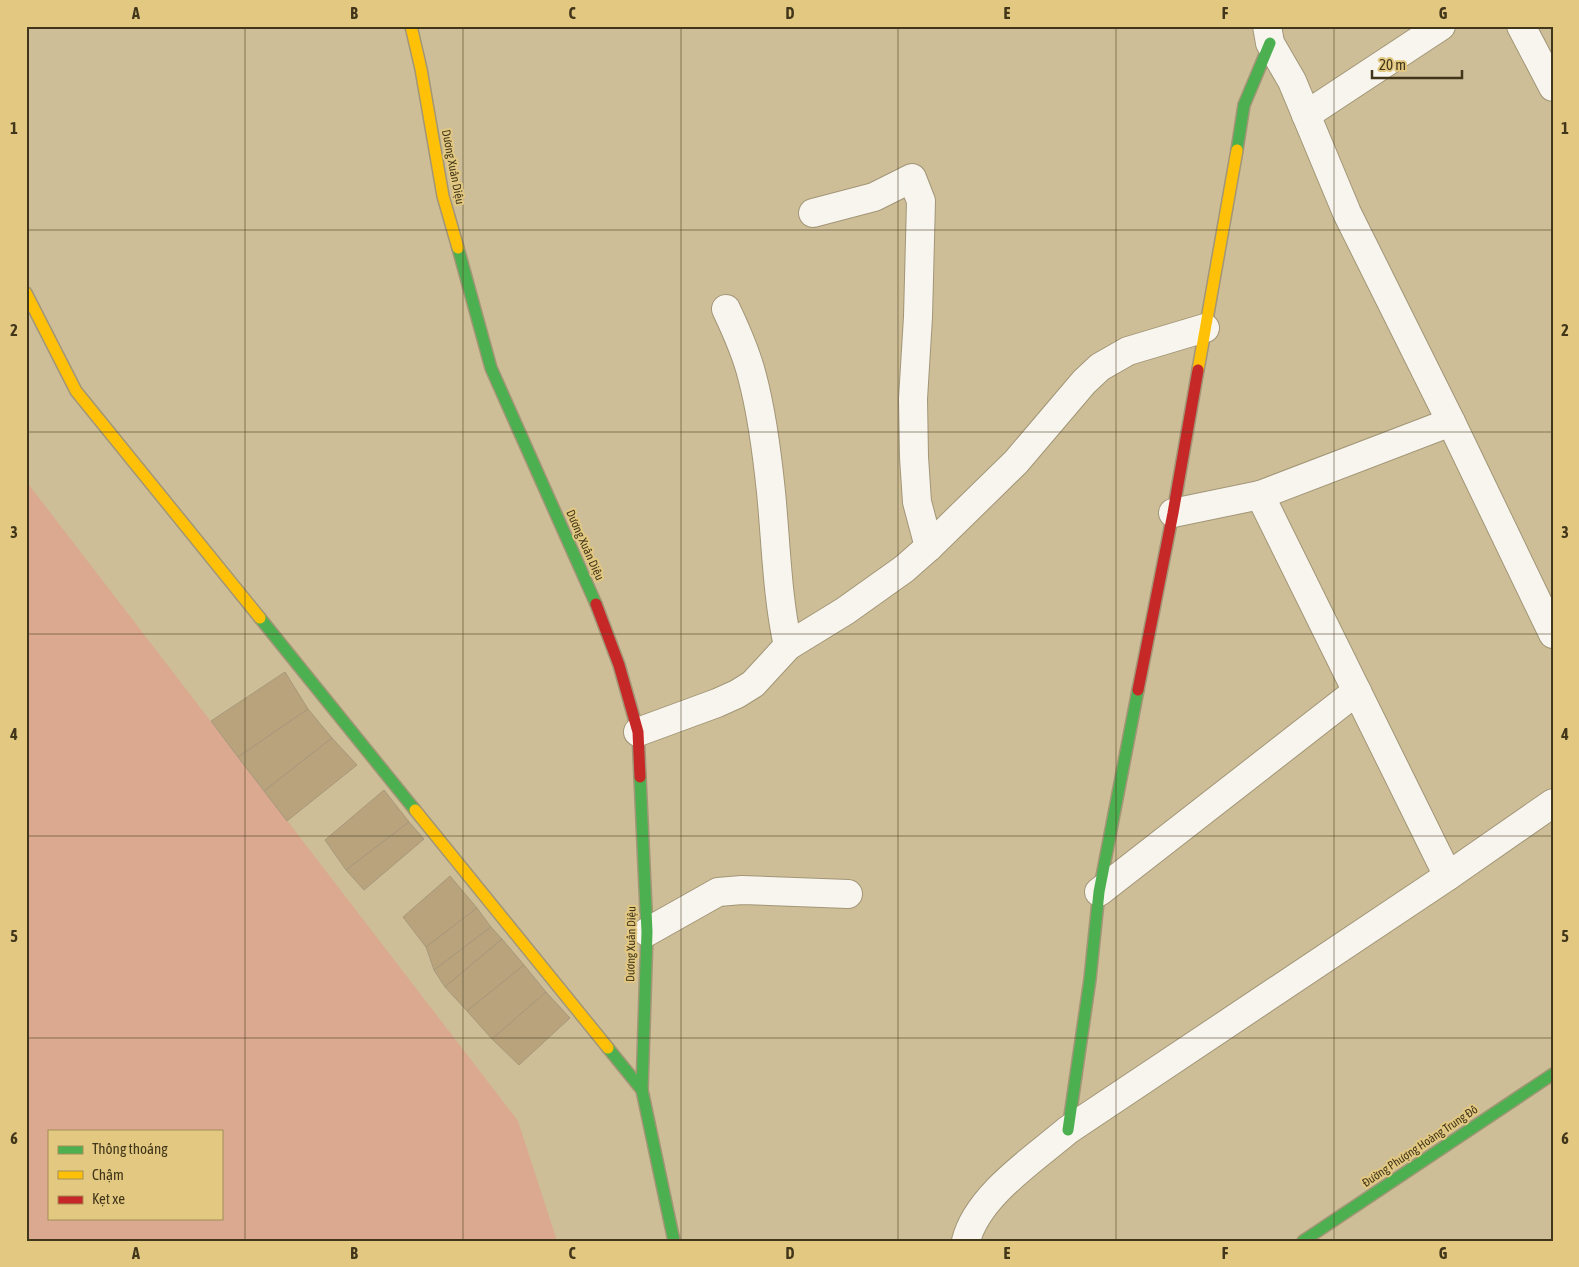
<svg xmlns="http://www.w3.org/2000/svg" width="1579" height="1267" font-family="'Asap Condensed',sans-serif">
<rect width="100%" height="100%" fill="#cdbe97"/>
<path fill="#daa990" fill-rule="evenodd" d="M26,481L518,1121L557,1241H26ZM49,1131H221V1218H49Z"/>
<g fill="#b8a37d" stroke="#a8987b">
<polygon points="285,672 308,709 238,757 211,721"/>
<polygon points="308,709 332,738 264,791 238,757"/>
<polygon points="332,738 357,765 287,821 264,791"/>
<polygon points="384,790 409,822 346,870 325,840"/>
<polygon points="409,822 424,839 364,890 346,870"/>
<polygon points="450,876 477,908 426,947 403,917"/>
<polygon points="477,908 491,927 434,970 426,947"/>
<polygon points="491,927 502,939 445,987 434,970"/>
<polygon points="502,939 524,965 467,1011 445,987"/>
<polygon points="524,965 546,992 492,1039 467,1011"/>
<polygon points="546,992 570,1018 519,1065 492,1039"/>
</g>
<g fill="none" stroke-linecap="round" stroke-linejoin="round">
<defs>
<g id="street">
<polyline points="1267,26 1270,43 1292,81 1347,213 1451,422 1553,634"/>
<polyline points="1521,26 1553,87"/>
<polyline points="1306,115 1441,26"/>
<polyline points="813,213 874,197 912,178 921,201 918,317 913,399 914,457 917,502 929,547"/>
<path d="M726,309C736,330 746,352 752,376C762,413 767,453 771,492C776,543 777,596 788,646"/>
<polyline points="1260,495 1448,876"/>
<polyline points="1173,513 1260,495 1451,422"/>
<polyline points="638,732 717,703 737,694 753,684 788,646 845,611 904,569 929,547 1016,462 1084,382 1100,367 1128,351 1205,328"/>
<polyline points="1099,892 1357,691"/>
<polyline points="647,932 718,892 742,890 848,894"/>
<path d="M966,1241C977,1196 1034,1159 1068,1130L1448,876L1553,803"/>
</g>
<g id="fast">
<polyline points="1237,150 1244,105 1270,43"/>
<polyline points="458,248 491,368 596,604"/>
<polyline points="260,618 415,810"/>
<polyline points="640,777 647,932 642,1090"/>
<polyline points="608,1048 642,1090 674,1241"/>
<polyline points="1068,1130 1090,979 1099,892 1138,690"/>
<polyline points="1303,1241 1553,1074"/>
</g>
<g id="slow">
<polyline points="411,26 421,69 443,196 458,248"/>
<polyline points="26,293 76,391 260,618"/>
<polyline points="1198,370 1237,150"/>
<polyline points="415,810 608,1048"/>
</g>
<g id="jam">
<polyline points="596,604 619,665 638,732 640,777"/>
<polyline points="1138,690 1173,513 1198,370"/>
</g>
</defs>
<use href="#street" stroke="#a29677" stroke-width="30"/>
<use href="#fast" stroke="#a29677" stroke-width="14"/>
<use href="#slow" stroke="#a29677" stroke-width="14"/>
<use href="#jam" stroke="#a29677" stroke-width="14"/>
<use href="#street" stroke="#f8f5ef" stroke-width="28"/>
<use href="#fast" stroke="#4caf50" stroke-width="11"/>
<use href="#slow" stroke="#ffc107" stroke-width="11"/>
<use href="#jam" stroke="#c62828" stroke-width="11"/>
</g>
<path fill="none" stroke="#413619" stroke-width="1" stroke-opacity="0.55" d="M245,26V1241M463,26V1241M681,26V1241M898,26V1241M1116,26V1241M1334,26V1241M26,230H1553M26,432H1553M26,634H1553M26,836H1553M26,1038H1553"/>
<g text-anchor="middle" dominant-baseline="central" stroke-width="4" stroke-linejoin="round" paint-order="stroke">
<g font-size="12" fill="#413619" stroke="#e3c881">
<text transform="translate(453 167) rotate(79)">Dương Xuân Diệu</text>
<text transform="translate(585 545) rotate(66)">Dương Xuân Diệu</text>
<text transform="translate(631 944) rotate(-89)">Dương Xuân Diệu</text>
<text transform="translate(1420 1146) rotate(-34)">Đường Phượng Hoàng Trung Đô</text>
</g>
</g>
<rect width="1579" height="1267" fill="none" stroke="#e3c881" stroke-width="55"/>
<rect x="48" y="1130" width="175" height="90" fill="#e3c881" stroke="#a28e57"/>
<rect x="58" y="1146" width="25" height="8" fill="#4caf50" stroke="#a28e57"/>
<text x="92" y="1154" font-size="15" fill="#413619">Thông thoáng</text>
<rect x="58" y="1171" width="25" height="8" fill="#ffc107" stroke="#a28e57"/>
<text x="92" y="1180" font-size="15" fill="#413619">Chậm</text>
<rect x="58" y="1196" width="25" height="8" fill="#c62828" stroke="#a28e57"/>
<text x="92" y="1204" font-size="15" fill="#413619">Kẹt xe</text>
<path d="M1372 70v8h90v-8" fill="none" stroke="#413619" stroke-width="2.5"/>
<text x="1379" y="70" font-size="15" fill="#413619" stroke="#e3c881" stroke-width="4" paint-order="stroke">20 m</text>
<rect x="28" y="28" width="1524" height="1212" fill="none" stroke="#413619" stroke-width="2"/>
<g font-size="16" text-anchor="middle" font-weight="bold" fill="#413619">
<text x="136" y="19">A</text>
<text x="354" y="19">B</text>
<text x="572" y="19">C</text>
<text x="790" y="19">D</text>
<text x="1007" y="19">E</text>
<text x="1225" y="19">F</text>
<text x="1443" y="19">G</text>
<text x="14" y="134">1</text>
<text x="1565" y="134">1</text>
<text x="14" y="336">2</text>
<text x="1565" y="336">2</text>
<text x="14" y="538">3</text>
<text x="1565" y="538">3</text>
<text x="14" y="740">4</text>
<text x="1565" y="740">4</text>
<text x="14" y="942">5</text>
<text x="1565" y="942">5</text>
<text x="14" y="1144">6</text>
<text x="1565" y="1144">6</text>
<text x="136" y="1259">A</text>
<text x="354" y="1259">B</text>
<text x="572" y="1259">C</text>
<text x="790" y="1259">D</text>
<text x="1007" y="1259">E</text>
<text x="1225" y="1259">F</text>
<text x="1443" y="1259">G</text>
</g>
</svg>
